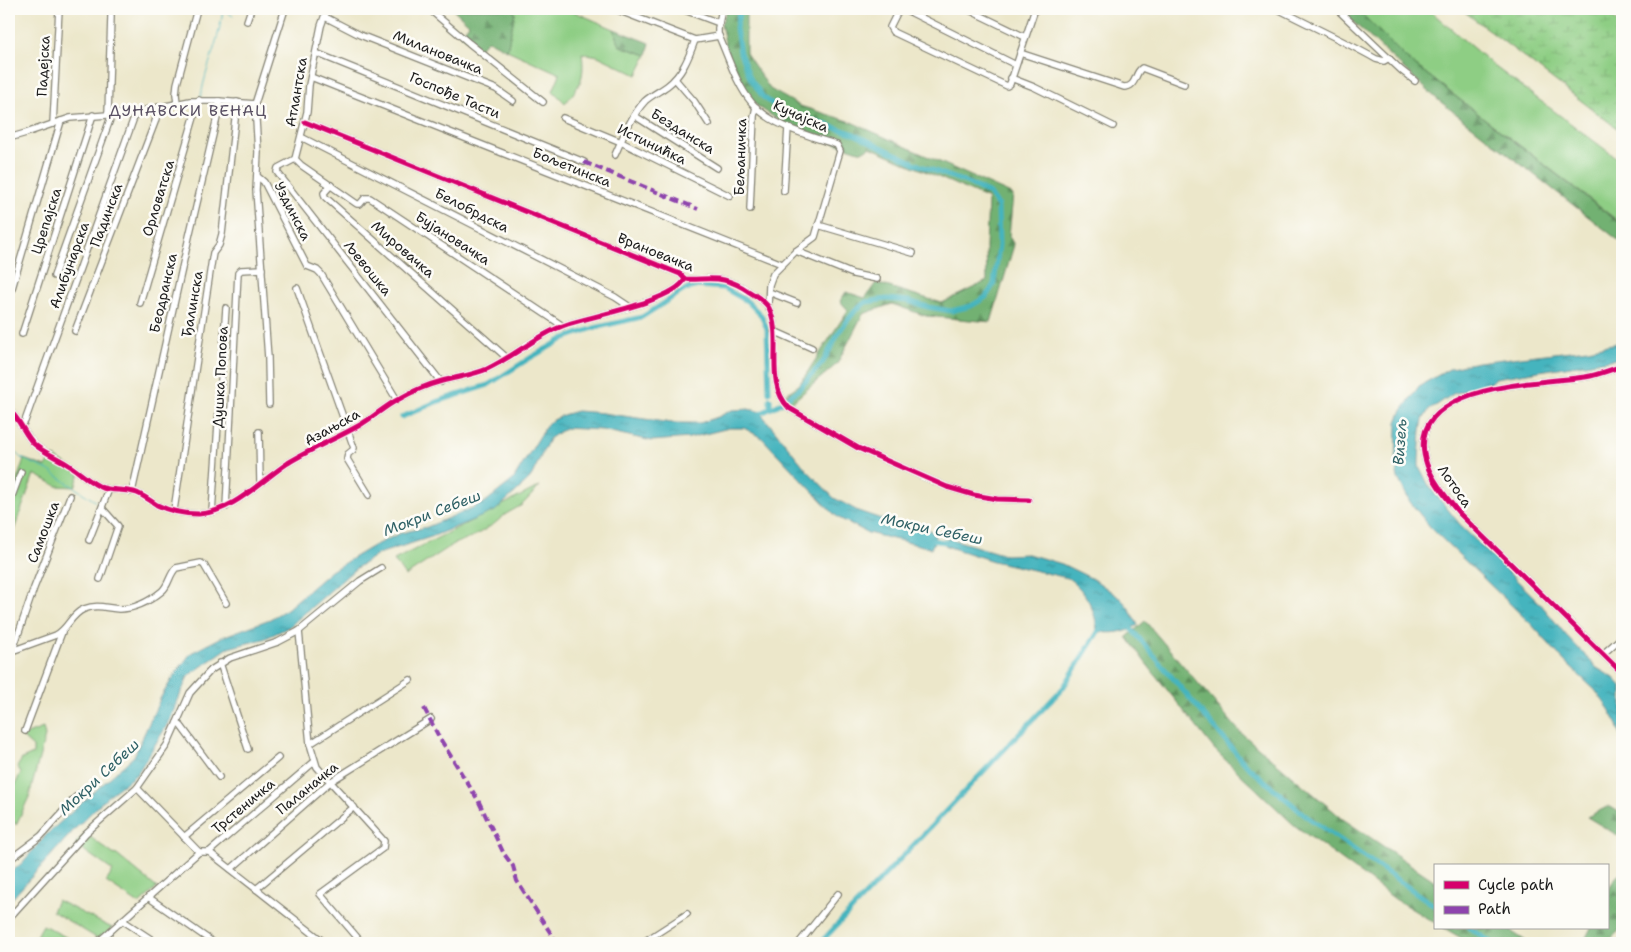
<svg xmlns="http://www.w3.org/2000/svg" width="1631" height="952" font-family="'Shantell Sans',sans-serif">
<defs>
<pattern id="forest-firs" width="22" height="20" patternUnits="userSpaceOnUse" patternTransform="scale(1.25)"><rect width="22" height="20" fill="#72b172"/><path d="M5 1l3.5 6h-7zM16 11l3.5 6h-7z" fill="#5d8f5d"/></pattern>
<pattern id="wetland-marsh" width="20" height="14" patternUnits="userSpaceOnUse" patternTransform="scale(1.25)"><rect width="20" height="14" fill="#8ece84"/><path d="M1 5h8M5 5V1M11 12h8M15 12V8" fill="none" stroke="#7ab071"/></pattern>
<pattern id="water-ripples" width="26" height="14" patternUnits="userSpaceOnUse" patternTransform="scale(1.25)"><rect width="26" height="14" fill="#45b4be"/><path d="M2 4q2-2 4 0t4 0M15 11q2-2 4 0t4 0" fill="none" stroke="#39929a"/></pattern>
</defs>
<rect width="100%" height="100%" fill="#fdfcf7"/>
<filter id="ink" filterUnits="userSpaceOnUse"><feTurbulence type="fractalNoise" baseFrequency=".02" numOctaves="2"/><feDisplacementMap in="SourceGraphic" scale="10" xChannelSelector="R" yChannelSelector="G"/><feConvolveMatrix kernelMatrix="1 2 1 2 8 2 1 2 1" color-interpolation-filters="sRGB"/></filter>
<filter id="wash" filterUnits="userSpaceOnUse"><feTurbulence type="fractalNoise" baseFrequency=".0096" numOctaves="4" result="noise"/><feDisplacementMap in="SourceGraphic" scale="20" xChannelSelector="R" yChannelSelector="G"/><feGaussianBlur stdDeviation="1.12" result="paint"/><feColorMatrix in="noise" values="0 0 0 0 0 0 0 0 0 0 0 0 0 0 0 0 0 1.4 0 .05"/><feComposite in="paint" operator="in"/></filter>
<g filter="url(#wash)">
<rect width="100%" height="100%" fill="#ece7ca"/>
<g fill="#8ece84" stroke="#557550">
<path d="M512,9H568L614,29L620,46L647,55L637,75L598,56L582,53C585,78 581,85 565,103L553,91L560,74L507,50L515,13Z"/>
<polygon points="1357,9 1428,9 1494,66 1622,162 1622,224 1407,59"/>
<polygon points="53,456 80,473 75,487 57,486 34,474 9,544 9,504 24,459 46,467"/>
<polygon points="540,486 522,505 506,514 494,524 476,535 454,544 405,576 394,560"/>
<polygon points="43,728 45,736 29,797 16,825 9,815 9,799 21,772 17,767 22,759 33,754 33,747 23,738 27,734"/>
<polygon points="85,833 113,854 117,855 157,888 139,904 106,882 113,871 75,844"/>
<polygon points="57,900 112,928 100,940 52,911"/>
<polygon points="43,925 77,943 44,943 35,939"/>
</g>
<g fill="url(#forest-firs)" stroke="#476647">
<polygon points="453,9 512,9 515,13 507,50 488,40 479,49 461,34 469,24"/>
<polygon points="727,9 750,9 746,13 746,53 770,89 800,106 849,121 1013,195 1009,236 1014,245 991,322 926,316 892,304 863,314 837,364 790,404 784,395 799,385 848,310 840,301 846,292 865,298 876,283 942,303 987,281 986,247 988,199 870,147 862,152 814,136 778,120 756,105 739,81 728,56 721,24"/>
<polygon points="1339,9 1357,9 1407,59 1622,225 1622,243 1437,99"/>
<polygon points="614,29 650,43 647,55 620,46"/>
<polygon points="1145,621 1240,732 1343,819 1435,881 1435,923 1395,899 1294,825 1215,750 1145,662 1127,637"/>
<polygon points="1609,806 1622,814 1622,838 1587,817"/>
<path d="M1622,872V927L1621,929L1606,943H1583L1591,928H1607C1607,909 1604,884 1622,872Z"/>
<polygon points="1444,928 1506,928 1529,943 1470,943"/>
</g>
<polygon fill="url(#wetland-marsh)" stroke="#557550" points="1461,9 1603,9 1622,26 1622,132"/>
<g fill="url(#water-ripples)" stroke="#30686d">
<polygon points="1622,342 1622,358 1495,378 1490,383 1453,394 1428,411 1423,420 1421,430 1419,459 1419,466 1429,486 1463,528 1539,602 1566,635 1597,668 1614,678 1622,687 1622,741 1618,725 1609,709 1595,690 1566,663 1532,625 1431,528 1410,502 1398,478 1396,468 1397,422 1401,412 1419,386 1444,372 1451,368 1478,362 1588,349"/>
<polygon points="748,409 758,411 763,416 806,469 834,498 858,511 890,522 930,530 935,536 934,543 931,548 868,533 837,517 762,438 744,428 729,428 689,438 652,441 602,430 565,428 549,439 530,479 495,511 431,537 378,554 355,569 289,627 264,639 228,648 188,676 169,722 137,774 108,796 73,831 9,902 9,874 22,863 46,835 134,756 161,697 175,674 191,653 222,637 270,619 287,609 331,571 373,546 401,533 427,527 484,503 513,480 548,423 563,415 577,411 603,413 672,423 700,423 718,417 732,410"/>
<path d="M948,538L1005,555L1028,554L1062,564L1095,580L1120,598L1128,607L1138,625C1126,632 1110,635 1097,631C1096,610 1085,590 1068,578L993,561L952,548L945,545Z"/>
</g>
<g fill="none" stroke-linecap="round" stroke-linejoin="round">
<g stroke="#45b4be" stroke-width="1">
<polyline points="222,9 233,16"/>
<path d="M201,96C206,66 220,39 223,9"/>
<polyline points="9,446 21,458 48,470 95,501"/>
</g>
<g stroke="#45b4be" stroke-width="5">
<polyline points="740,9 736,28 740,53 751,80 763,97 782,111 852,133 919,165 968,183 990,194 998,206 999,245 994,284 986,297 971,306 951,311 928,307 908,301 887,299 866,302 855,311 841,329 823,362 798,390 778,405 759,414 756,418"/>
<polyline points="770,399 770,408"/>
<polyline points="402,417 436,402 488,385 530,358 565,338 594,328 642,317 686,289 698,286 724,288 747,301 761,315 767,329 769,392"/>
<polyline points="930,540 953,543"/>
<polyline points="1128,625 1246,765 1306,816 1435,906"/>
<polyline points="1469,928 1493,943"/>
<polyline points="820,943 1063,688 1101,627"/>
</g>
</g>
</g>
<g filter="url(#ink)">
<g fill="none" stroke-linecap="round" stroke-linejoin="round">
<defs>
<g id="street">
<polyline points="327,9 321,26 309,85 307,112 295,159 278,168 277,172 441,382"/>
<polyline points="429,9 469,43 543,102"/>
<polyline points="615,9 695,40"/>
<polyline points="682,9 719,23"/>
<path d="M722,9L718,28V34C728,56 736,84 752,103C771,126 810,136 837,145L840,151L815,237L796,251L773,274L769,285L768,307"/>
<polyline points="899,9 890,27 893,32 1007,86 1010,84 1035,9"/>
<polyline points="904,9 1016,65"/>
<polyline points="967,9 1025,37"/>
<path d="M1278,9C1311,26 1344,41 1376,59L1384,61L1389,58"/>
<polyline points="1337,9 1401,70 1415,81"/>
<polyline points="325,17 360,35 496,89 513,101"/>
<polyline points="247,21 251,9"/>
<polyline points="316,53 584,162"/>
<path d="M1020,53L1124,87C1137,87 1134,73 1142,68L1184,84"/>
<polyline points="9,64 9,58"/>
<polyline points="311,77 782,264"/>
<polyline points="1011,78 1034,87 1113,126"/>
<polyline points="675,79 694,101 709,124"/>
<polyline points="177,103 176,94 177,84 197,9"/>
<polyline points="108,114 111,16"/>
<polyline points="635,116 717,168"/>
<polyline points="563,118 621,142 730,196"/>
<path d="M305,122L680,274L685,279C698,280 712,277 724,280C732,282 741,286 748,291C755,295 765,301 769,308C784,340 763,381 789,408L858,448L947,487L974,495L997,499L1029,500"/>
<polyline points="53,124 59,9"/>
<polyline points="301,137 615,297 630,307"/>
<polyline points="9,138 26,133 70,118 132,113 190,101 219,101 255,104"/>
<path d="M615,155C623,137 631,116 645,101C652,95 660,91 667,86C682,75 689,57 695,40L719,36"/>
<polyline points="295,159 301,165 357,204 360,204 365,198 370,198 563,326"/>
<polyline points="257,176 264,182 307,266 317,270 321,274 397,400"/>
<polyline points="331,185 324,193 325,197 507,358"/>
<polyline points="784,191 788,128"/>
<polyline points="750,209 754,116 756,107"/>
<polyline points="818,225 913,253"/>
<polyline points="796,251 853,274 877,279"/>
<polyline points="54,276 112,114"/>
<polyline points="297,288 354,448 353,450 348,454 347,459 369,495"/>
<polyline points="769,292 797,303"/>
<polyline points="10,295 61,121"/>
<polyline points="140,303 199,100"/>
<polyline points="75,331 155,122 159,107"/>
<polyline points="774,331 812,348"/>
<polyline points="22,334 93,115"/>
<path d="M1622,366C1610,370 1598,375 1585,377C1537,384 1399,383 1427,465C1433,481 1448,500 1459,513L1622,673"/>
<polyline points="269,404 268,358 256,190 258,152 255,104 285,9"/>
<path d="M9,410C20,419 24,434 34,444C44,453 59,458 70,466C81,473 91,484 103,488C114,491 126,489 137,493C144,496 151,501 157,505C169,511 185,514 199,514C231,513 262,480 288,463C311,449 337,438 360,425C374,417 385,406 399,399C413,391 427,385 442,381C457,377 473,375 487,369C515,356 538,334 568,324C592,316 674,301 685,279"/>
<polyline points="22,425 25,421 136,112"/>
<polyline points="259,432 260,483"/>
<polyline points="132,492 189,237 219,109 219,101"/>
<polyline points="9,504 21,472"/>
<polyline points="226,507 238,273 241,270 262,269"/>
<polyline points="174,510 212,259 213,253 219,245 222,234 237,102"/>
<polyline points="212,512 226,308"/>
<polyline points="89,540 109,489"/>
<polyline points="100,579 118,526 102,508"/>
<polyline points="299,631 310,744 317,767 384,841 383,848 320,894 362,943"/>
<path d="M9,652L56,635C69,628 70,615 84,609C97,604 106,608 119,609C135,609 150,601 162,591C169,585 169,575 176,568L201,563L204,565L226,603"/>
<polyline points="1603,654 1622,637"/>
<polyline points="9,661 34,588 70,496"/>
<polyline points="220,663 248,749"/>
<polyline points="177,723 181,726 219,777"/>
<polyline points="25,731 62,632"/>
<polyline points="310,744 410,680"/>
<polyline points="137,788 199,852"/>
<polyline points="184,837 278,758"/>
<polyline points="209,852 325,943"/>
<polyline points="9,860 41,836 76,797 89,787"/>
<polyline points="231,869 330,782 431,719"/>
<polyline points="256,889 354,807"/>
<polyline points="148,897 214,943"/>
<polyline points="9,918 86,833 137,788 167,745 190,693 211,670 230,658 278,642 299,631 360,581 381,568"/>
<polyline points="122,920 157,943"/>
<polyline points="97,943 199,852 209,852 314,762"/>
<polyline points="642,943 687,914"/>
<polyline points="799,943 838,894"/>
</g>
</defs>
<use href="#street" stroke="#848273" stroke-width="8"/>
<use href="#street" stroke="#fff" stroke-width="5.5"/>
<g stroke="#8e44ad" stroke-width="4" stroke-dasharray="8 4" stroke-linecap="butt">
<polyline points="584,162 698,209"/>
<polyline points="424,708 439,737 478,800 504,854 513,866 517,881 557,943"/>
</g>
<defs>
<g id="cycleway">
<path d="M305,122L680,274L685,279C698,280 712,277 724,280C732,282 741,286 748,291C755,295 765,301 769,308C784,340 763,381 789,408L858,448L947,487L974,495L997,499L1029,500"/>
<path d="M1622,366C1610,370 1598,375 1585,377C1537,384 1399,383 1427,465C1433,481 1448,500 1459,513L1622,673"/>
<path d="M9,410C20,419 24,434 34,444C44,453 59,458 70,466C81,473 91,484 103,488C114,491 126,489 137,493C144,496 151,501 157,505C169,511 185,514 199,514C231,513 262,480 288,463C311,449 337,438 360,425C374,417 385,406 399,399C413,391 427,385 442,381C457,377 473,375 487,369C515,356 538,334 568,324C592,316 674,301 685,279"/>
</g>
</defs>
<use href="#cycleway" stroke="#fdfcf7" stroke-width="8"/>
<use href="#cycleway" stroke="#d6006c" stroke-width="5"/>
</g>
</g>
<g text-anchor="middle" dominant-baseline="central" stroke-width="5" stroke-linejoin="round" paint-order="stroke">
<g font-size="14" fill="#1c1c1c" stroke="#fdfcf7">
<text transform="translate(438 52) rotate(22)">Милановачка</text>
<text transform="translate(43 66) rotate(-87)">Падејска</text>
<text transform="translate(296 92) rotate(-80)">Атлантска</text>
<text transform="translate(455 95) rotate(23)">Госпође Тасти</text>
<text transform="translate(801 116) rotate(24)">Кучајска</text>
<text transform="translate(683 131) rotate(32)">Безданска</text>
<text transform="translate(652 144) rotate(26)">Истинићка</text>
<text transform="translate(740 157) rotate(-88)">Бељаничка</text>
<text transform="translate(572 167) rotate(22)">Бољетинска</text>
<text transform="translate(158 198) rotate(-73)">Орловатска</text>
<text transform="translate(472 210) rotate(27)">Белобрдска</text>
<text transform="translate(293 211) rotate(63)">Уздинска</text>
<text transform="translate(106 215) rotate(-69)">Падинска</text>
<text transform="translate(46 221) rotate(-72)">Црепајска</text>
<text transform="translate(453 238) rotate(33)">Бујановачка</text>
<text transform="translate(403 249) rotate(41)">Мировачка</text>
<text transform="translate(656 252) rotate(22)">Врановачка</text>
<text transform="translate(69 265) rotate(-70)">Алибунарска</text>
<text transform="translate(368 268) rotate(51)">Љевошка</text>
<text transform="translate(163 293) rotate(-77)">Беодранска</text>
<text transform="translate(192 304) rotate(-80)">Ђалинска</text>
<text transform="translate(220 377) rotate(-87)">Душка Попова</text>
<text transform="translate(332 427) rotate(-29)">Азањска</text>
<text transform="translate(1455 486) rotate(55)">Лотоса</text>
<text transform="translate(43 532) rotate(-69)">Самошка</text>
<text transform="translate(307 788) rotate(-39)">Паланачка</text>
<text transform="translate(243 806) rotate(-40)">Трстеничка</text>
</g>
<g font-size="15" font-style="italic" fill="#2e6065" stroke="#fdfcf7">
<text transform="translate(1400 442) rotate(-86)">Визељ</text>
<text transform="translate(432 513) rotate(-21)">Мокри Себеш</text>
<text transform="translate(932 529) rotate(12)">Мокри Себеш</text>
<text transform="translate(99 777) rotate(-43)">Мокри Себеш</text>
</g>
<g font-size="16" letter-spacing="1" fill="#595063" stroke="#fdfcf7">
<text x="188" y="110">ДУНАВСКИ ВЕНАЦ</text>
</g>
</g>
<rect width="1631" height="952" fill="none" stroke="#fdfcf7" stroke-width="30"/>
<rect x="1434" y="864" width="175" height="65" fill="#fdfcf7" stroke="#a3a29f"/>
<rect x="1444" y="881" width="25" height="8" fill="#d6006c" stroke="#a3a29f"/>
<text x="1478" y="890" font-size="15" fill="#1c1c1c">Cycle path</text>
<rect x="1444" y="906" width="25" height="8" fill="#8e44ad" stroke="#a3a29f"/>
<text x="1478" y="914" font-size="15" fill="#1c1c1c">Path</text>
</svg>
